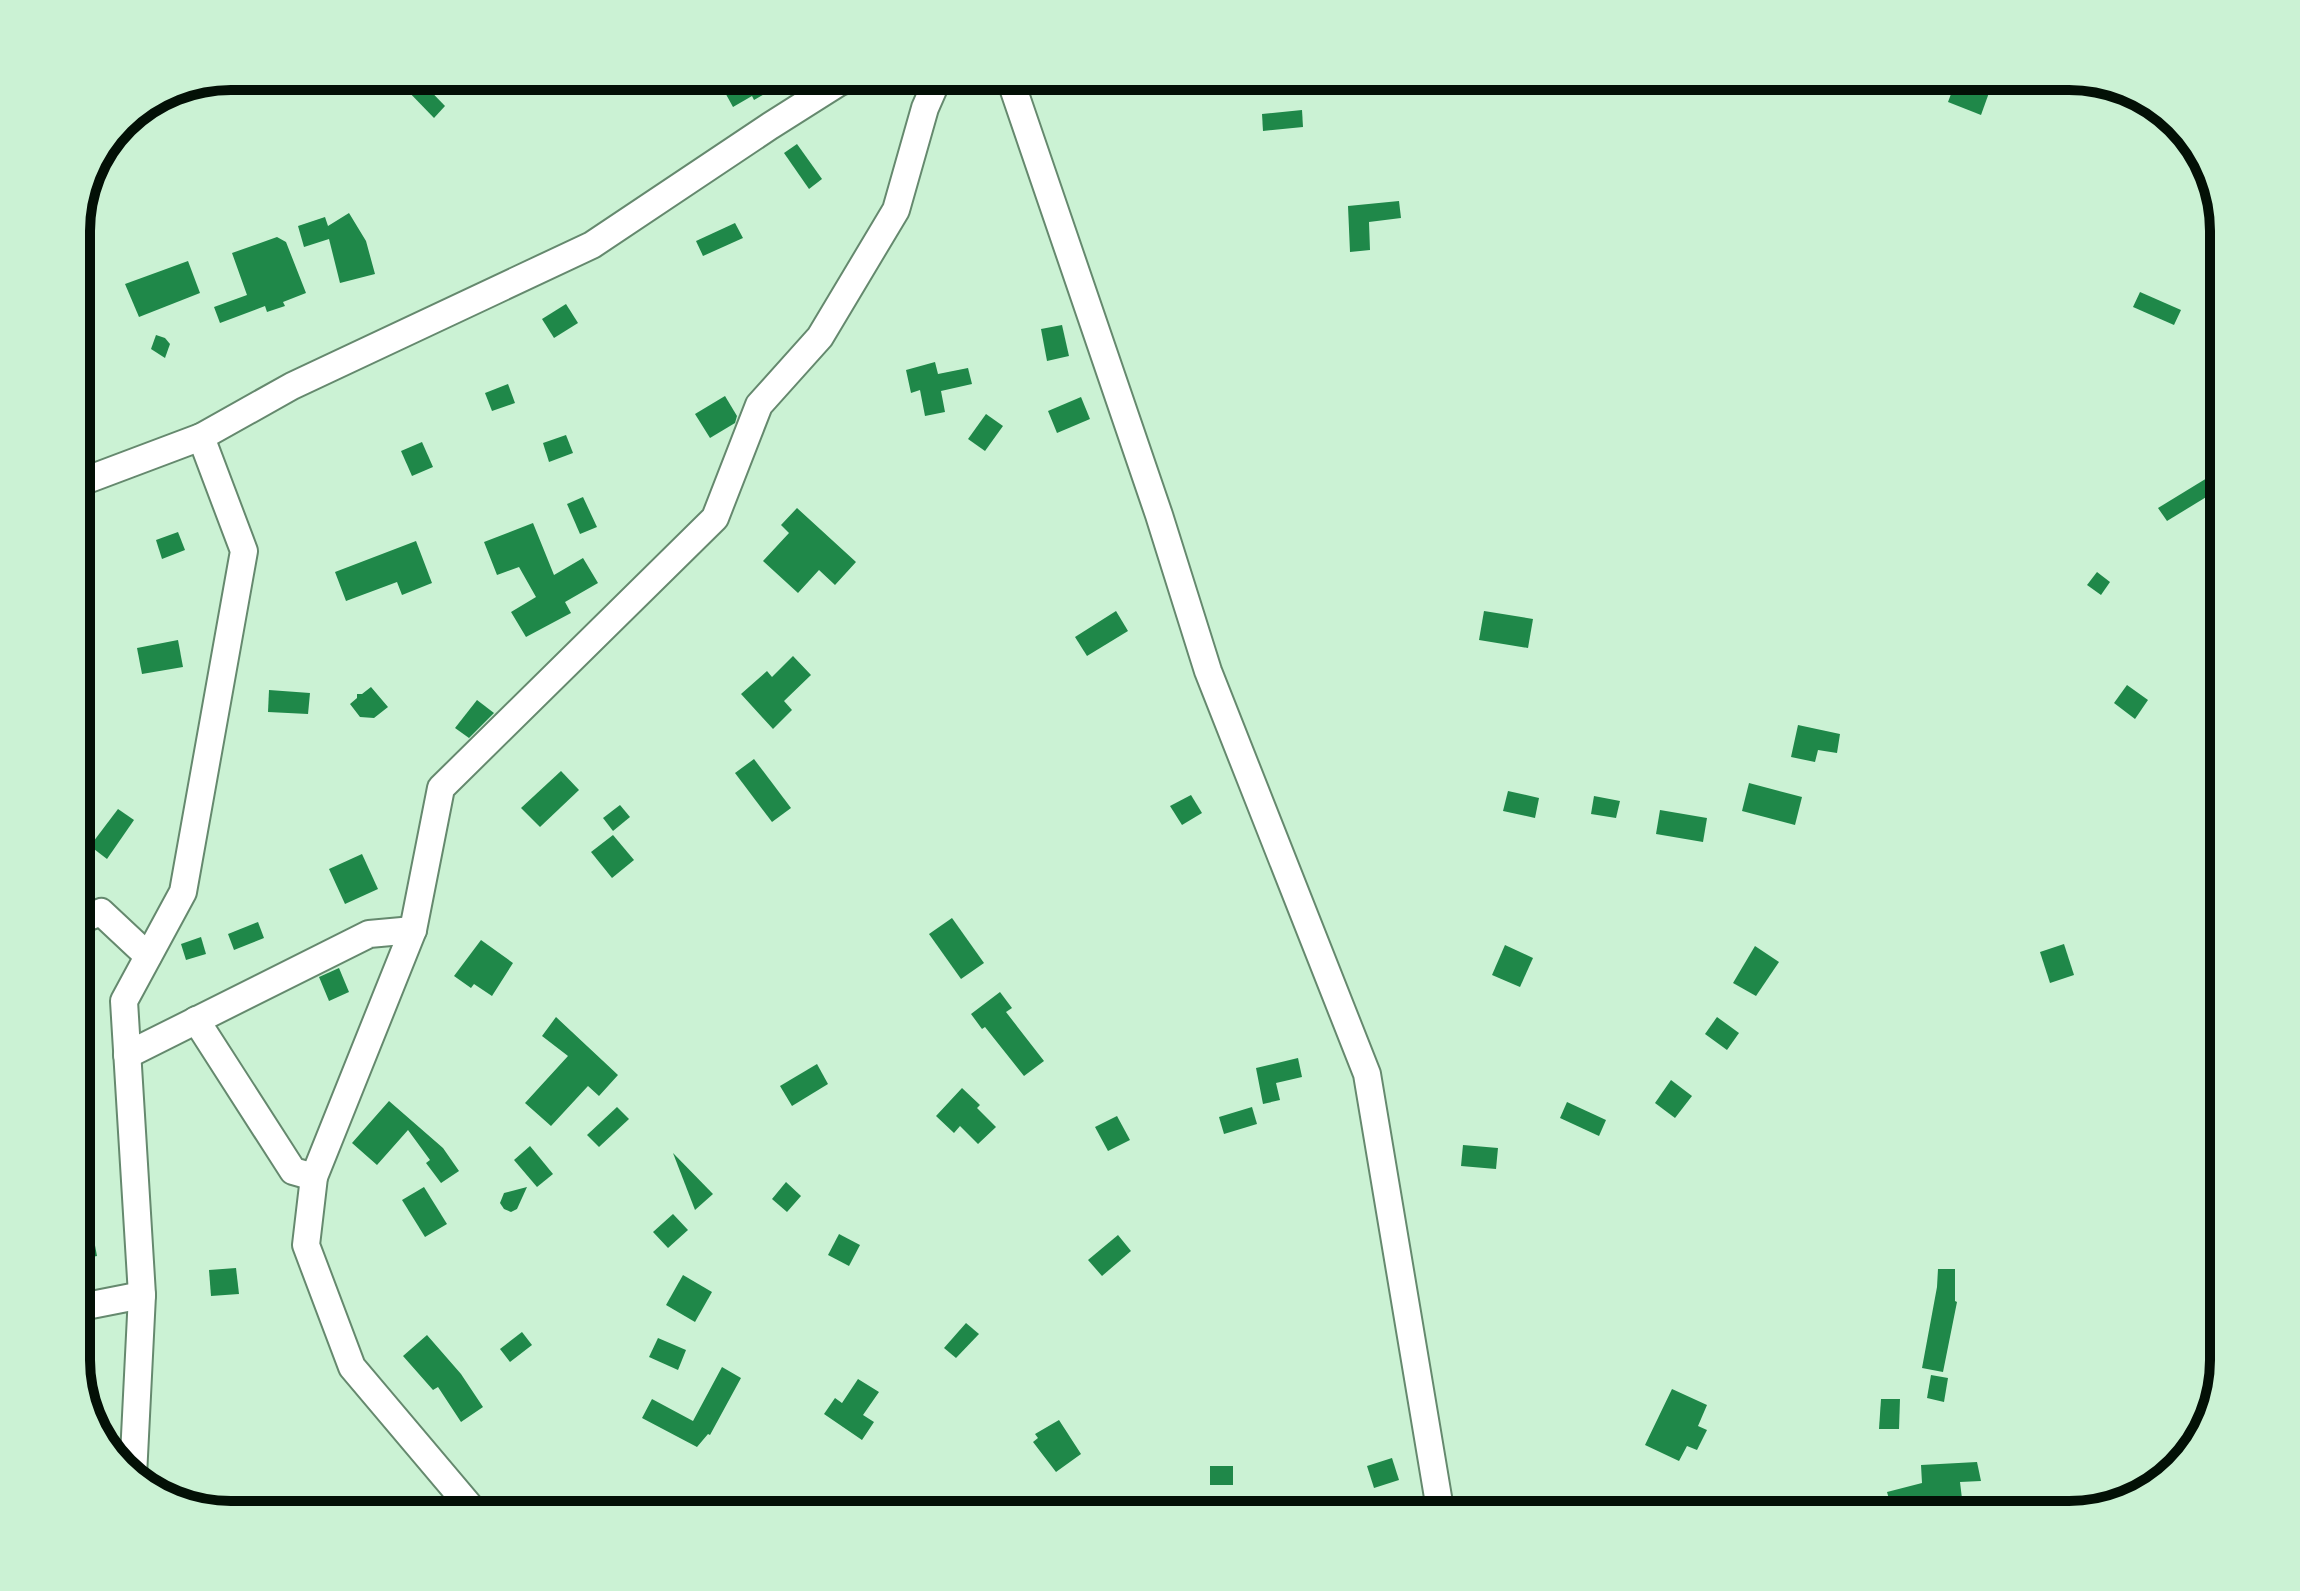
<svg xmlns="http://www.w3.org/2000/svg" width="2300" height="1591" font-family="'Varela Round',sans-serif">
<rect width="100%" height="100%" fill="#cbf2d4"/>
<g fill="#1f8849">
<polygon points="416,76 445,106 434,118 404,87"/>
<polygon points="741,76 766,76 773,89 754,100 752,96 733,107 722,87"/>
<polygon points="1957,78 1990,90 1981,115 1948,102"/>
<polygon points="1302,110 1303,127 1263,131 1262,114"/>
<polygon points="797,144 822,179 809,189 784,153"/>
<polygon points="1399,201 1401,218 1369,222 1370,250 1350,252 1348,206"/>
<polygon points="349,213 366,241 375,274 340,283 329,239 304,247 298,226 325,217 328,226"/>
<polygon points="735,223 743,238 703,256 696,241"/>
<polygon points="277,237 286,242 306,293 283,302 285,306 267,312 265,306 220,323 214,307 247,295 232,253"/>
<polygon points="188,261 200,293 139,317 125,284"/>
<polygon points="2140,292 2181,310 2174,325 2133,307"/>
<polygon points="566,304 578,323 554,338 542,319"/>
<polygon points="1062,325 1069,356 1047,361 1041,329"/>
<polygon points="156,335 165,338 170,344 165,358 151,349"/>
<polygon points="935,362 938,374 968,368 972,384 941,391 945,412 925,416 920,390 911,393 906,370"/>
<polygon points="508,384 515,403 492,411 485,393"/>
<polygon points="725,396 737,416 735,423 710,438 695,414"/>
<polygon points="1081,397 1090,419 1057,433 1048,411"/>
<polygon points="986,414 1003,426 985,451 968,439"/>
<polygon points="566,435 573,453 549,462 543,443"/>
<polygon points="422,442 433,467 412,476 401,451"/>
<polygon points="2212,475 2221,488 2167,521 2158,508"/>
<polygon points="583,497 597,527 580,534 567,504"/>
<polygon points="797,508 856,562 835,585 819,570 798,593 763,561 789,533 781,525"/>
<polygon points="533,523 554,575 583,558 598,583 565,602 571,613 526,637 511,612 536,597 519,567 497,575 484,542"/>
<polygon points="178,532 185,550 162,559 156,540"/>
<polygon points="416,541 432,583 402,595 397,582 346,601 335,572"/>
<polygon points="2097,572 2110,582 2101,595 2087,585"/>
<polygon points="1116,611 1128,631 1087,656 1075,637"/>
<polygon points="1484,611 1533,619 1528,648 1479,640"/>
<polygon points="178,640 183,667 142,674 137,648"/>
<polygon points="793,656 811,675 784,701 792,710 773,729 741,694 767,671 772,677"/>
<polygon points="2127,685 2148,700 2135,719 2114,703"/>
<polygon points="371,687 388,707 374,718 360,717 350,704 357,698 357,694 362,694"/>
<polygon points="269,690 310,693 308,714 268,712"/>
<polygon points="477,700 494,713 469,738 455,728"/>
<polygon points="1798,725 1840,734 1837,753 1818,750 1815,762 1791,757"/>
<polygon points="754,759 791,808 772,822 735,773"/>
<polygon points="561,771 579,790 540,827 521,808"/>
<polygon points="1749,783 1802,797 1795,825 1742,811"/>
<polygon points="1508,791 1539,798 1535,818 1503,811"/>
<polygon points="1191,795 1202,813 1182,825 1170,806"/>
<polygon points="1594,796 1620,801 1616,818 1591,814"/>
<polygon points="620,805 630,817 613,831 603,818"/>
<polygon points="118,809 134,820 107,859 90,846"/>
<polygon points="1660,810 1707,818 1703,842 1656,834"/>
<polygon points="613,835 634,860 612,878 591,852"/>
<polygon points="362,854 378,889 345,904 329,869"/>
<polygon points="952,918 984,963 961,979 929,934"/>
<polygon points="258,922 264,938 234,950 228,934"/>
<polygon points="201,937 206,954 186,960 181,944"/>
<polygon points="481,940 513,963 492,996 474,984 471,988 454,976"/>
<polygon points="2064,944 2074,975 2050,983 2040,952"/>
<polygon points="1505,945 1533,958 1520,987 1492,975"/>
<polygon points="1755,946 1779,962 1756,996 1733,983"/>
<polygon points="339,968 349,992 329,1001 319,977"/>
<polygon points="1000,992 1012,1008 1006,1012 1044,1061 1024,1076 985,1027 982,1029 971,1014"/>
<polygon points="556,1017 618,1075 599,1096 588,1086 551,1126 525,1103 568,1056 542,1036"/>
<polygon points="1717,1017 1739,1033 1727,1050 1705,1034"/>
<polygon points="1298,1058 1302,1077 1276,1083 1280,1100 1263,1104 1256,1068"/>
<polygon points="817,1064 828,1084 792,1106 780,1086"/>
<polygon points="1671,1080 1692,1096 1675,1118 1655,1103"/>
<polygon points="962,1088 980,1105 977,1108 996,1127 978,1144 960,1126 954,1133 936,1116"/>
<polygon points="389,1101 443,1148 459,1171 441,1183 426,1163 430,1160 408,1130 377,1165 352,1143"/>
<polygon points="1567,1102 1606,1120 1599,1136 1560,1118"/>
<polygon points="617,1107 629,1119 599,1147 587,1135"/>
<polygon points="1252,1107 1257,1124 1224,1134 1219,1117"/>
<polygon points="1117,1116 1130,1140 1108,1151 1095,1127"/>
<polygon points="1463,1145 1498,1148 1496,1169 1461,1166"/>
<polygon points="530,1146 553,1174 537,1187 514,1160"/>
<polygon points="673,1153 713,1194 695,1210"/>
<polygon points="786,1182 801,1196 787,1212 772,1199"/>
<polygon points="424,1187 447,1224 425,1237 402,1200"/>
<polygon points="527,1187 517,1209 511,1212 504,1209 500,1203 504,1193"/>
<polygon points="673,1214 688,1230 668,1248 653,1232"/>
<polygon points="839,1234 860,1245 849,1266 828,1255"/>
<polygon points="93,1235 97,1256 76,1260 76,1238"/>
<polygon points="1118,1235 1131,1251 1102,1276 1088,1260"/>
<polygon points="236,1268 239,1294 211,1296 209,1270"/>
<polygon points="1938,1269 1955,1269 1955,1301 1957,1302 1943,1372 1922,1368 1937,1287"/>
<polygon points="683,1275 712,1292 695,1322 666,1305"/>
<polygon points="966,1323 979,1334 956,1358 944,1348"/>
<polygon points="522,1332 532,1345 510,1362 500,1349"/>
<polygon points="427,1335 461,1374 483,1407 461,1422 438,1387 433,1390 403,1356"/>
<polygon points="658,1338 686,1350 678,1370 649,1357"/>
<polygon points="722,1367 741,1378 710,1435 708,1434 697,1447 642,1418 652,1399 693,1421"/>
<polygon points="1931,1375 1948,1378 1944,1402 1927,1398"/>
<polygon points="858,1379 879,1392 863,1415 874,1422 862,1440 824,1414 835,1398 842,1403"/>
<polygon points="1672,1389 1707,1405 1698,1426 1707,1430 1697,1450 1687,1446 1679,1461 1645,1445"/>
<polygon points="1881,1399 1900,1399 1899,1429 1879,1429"/>
<polygon points="1059,1420 1081,1454 1056,1472 1033,1442 1038,1438 1035,1434"/>
<polygon points="1392,1458 1399,1480 1374,1488 1367,1466"/>
<polygon points="1977,1462 1981,1481 1960,1482 1963,1507 1893,1513 1887,1492 1922,1483 1921,1465"/>
<rect x="1210" y="1466" width="23" height="19"/>
</g>
<g fill="none" stroke-linecap="round" stroke-linejoin="round">
<defs>
<g id="minor">
<polyline points="1009,76 1159,515 1208,671 1367,1074 1441,1515"/>
<polyline points="76,484 201,437 292,386 592,245 770,126 838,83 855,76"/>
<polyline points="76,922 101,912 148,956"/>
<polyline points="196,1020 293,1171 314,1177"/>
<polyline points="127,1055 369,934 413,930"/>
<polyline points="76,1308 142,1295"/>
<polyline points="133,1476 142,1295 124,1001 183,892 244,551 201,437"/>
<polyline points="477,1515 352,1367 306,1245 314,1177 413,930 441,788 715,518 759,405 820,337 896,210 925,108 939,76"/>
</g>
</defs>
<use href="#minor" stroke="#65896e" stroke-width="30"/>
<use href="#minor" stroke="#fff" stroke-width="26"/>
</g>
<path d="M0 0H2300V1591H0ZM231 90H2069A141 141 0 0 1 2210 231V1360A141 141 0 0 1 2069 1501H231A141 141 0 0 1 90 1360V231A141 141 0 0 1 231 90Z" fill="#cbf2d4" fill-rule="evenodd"/>
<path fill="none" stroke="#031006" stroke-width="10" d="M231 90H2069A141 141 0 0 1 2210 231V1360A141 141 0 0 1 2069 1501H231A141 141 0 0 1 90 1360V231A141 141 0 0 1 231 90Z"/>
</svg>
